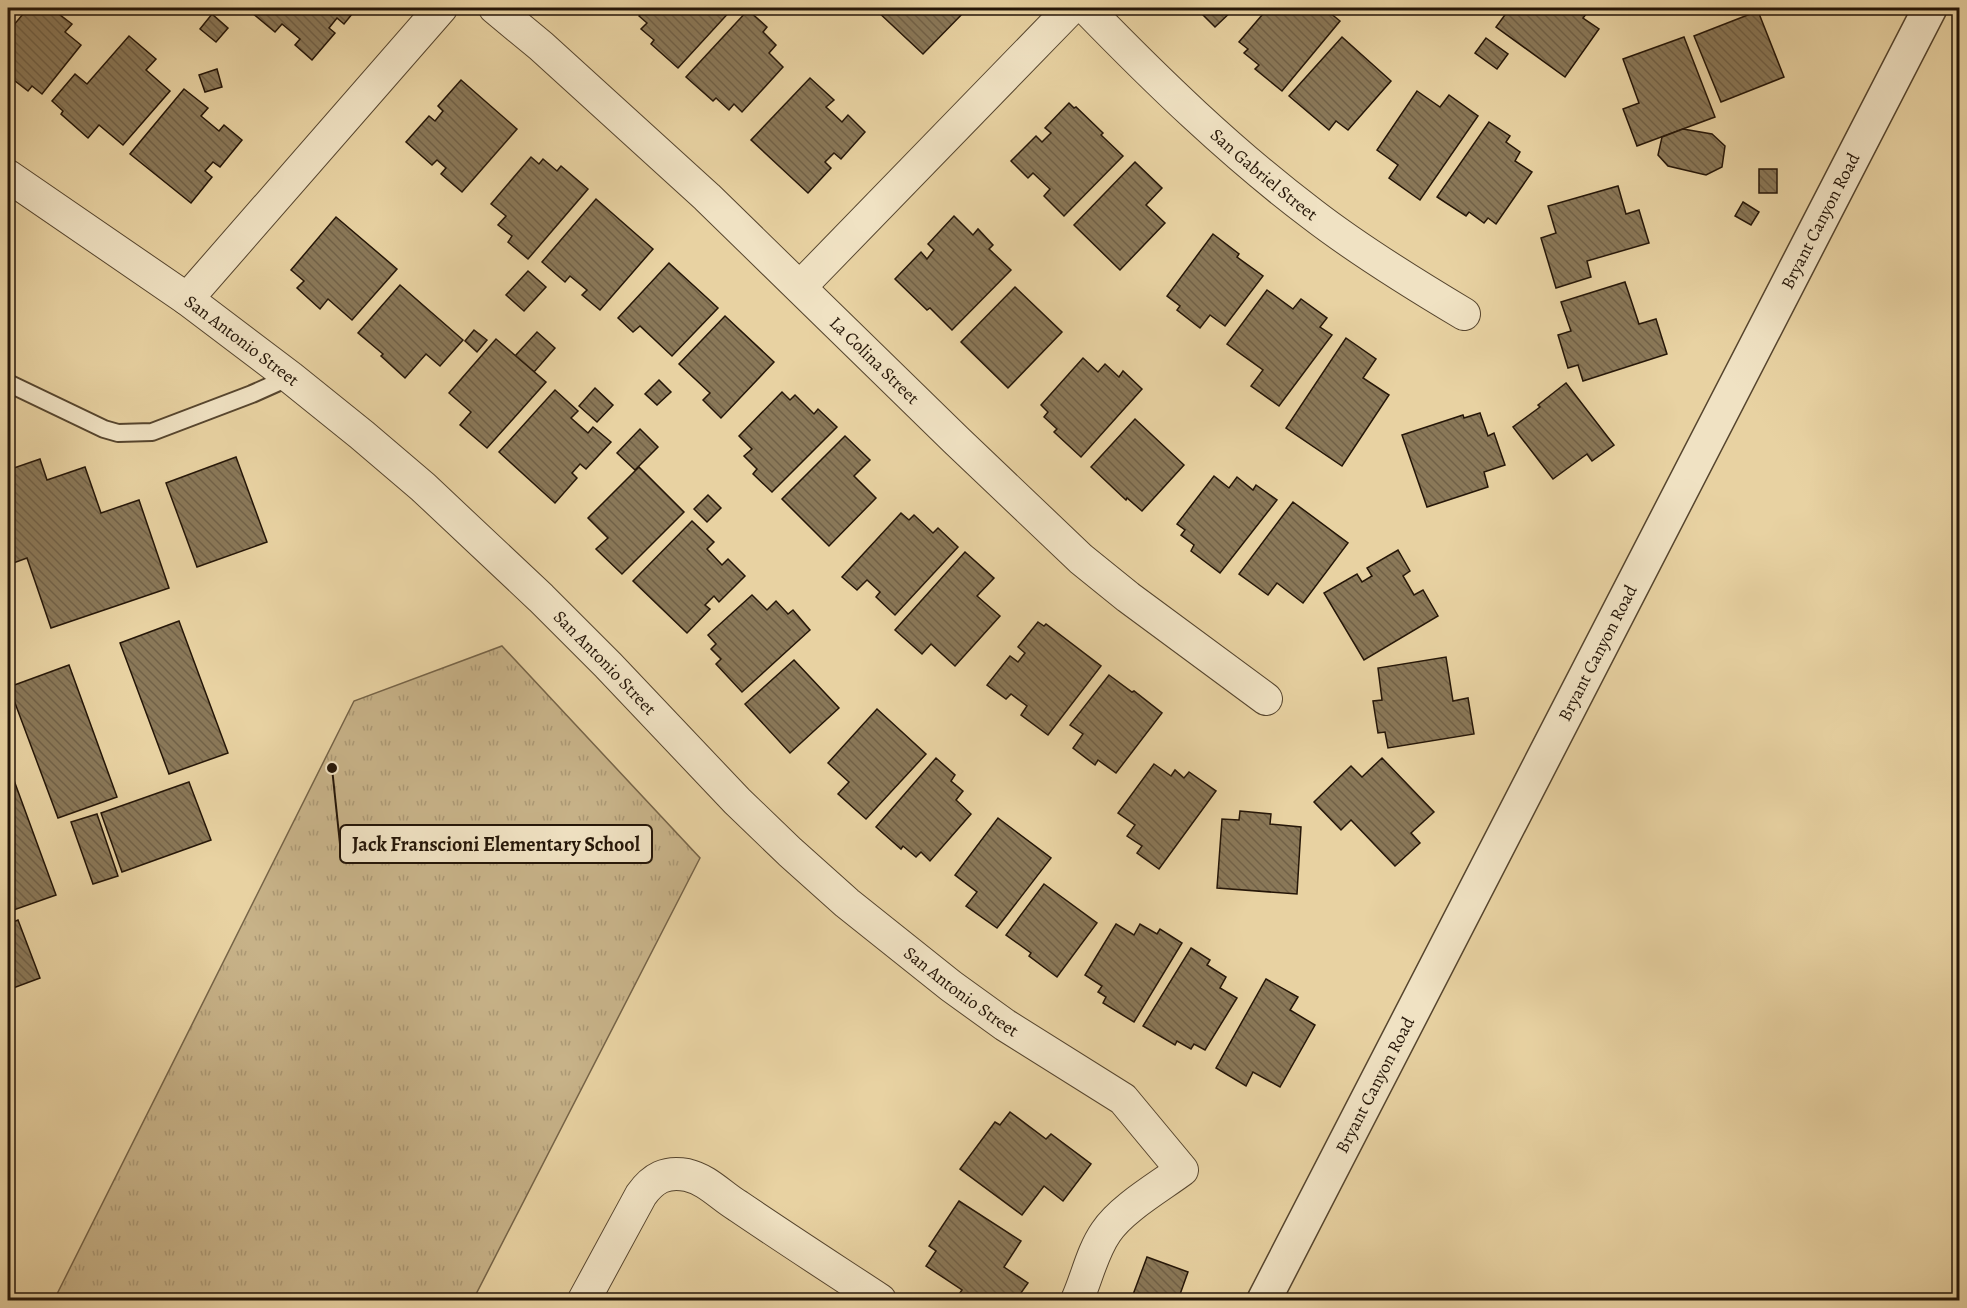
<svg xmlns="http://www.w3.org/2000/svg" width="1967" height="1308" font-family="Alegreya,serif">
<defs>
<pattern id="grass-tufts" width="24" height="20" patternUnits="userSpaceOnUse" patternTransform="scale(1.5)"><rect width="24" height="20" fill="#c7b288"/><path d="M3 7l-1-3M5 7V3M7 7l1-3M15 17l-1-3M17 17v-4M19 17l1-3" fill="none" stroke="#ab9874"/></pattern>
<pattern id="building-back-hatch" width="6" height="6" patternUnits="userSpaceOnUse" patternTransform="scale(1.5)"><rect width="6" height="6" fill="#8a7858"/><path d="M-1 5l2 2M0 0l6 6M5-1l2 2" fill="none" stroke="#716147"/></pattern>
</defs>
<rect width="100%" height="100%" fill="#e8d2a2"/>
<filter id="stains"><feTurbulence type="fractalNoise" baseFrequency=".00333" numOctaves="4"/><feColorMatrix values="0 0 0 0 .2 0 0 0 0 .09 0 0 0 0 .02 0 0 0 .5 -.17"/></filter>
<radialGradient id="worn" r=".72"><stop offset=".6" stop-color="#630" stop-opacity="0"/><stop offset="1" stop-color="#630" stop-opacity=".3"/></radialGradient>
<polygon fill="url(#grass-tufts)" stroke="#766448" stroke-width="1.5" points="502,646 700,858 473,1300 54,1300 354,701"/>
<g fill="url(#building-back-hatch)" stroke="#251608" stroke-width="1.5">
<polygon points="28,8 62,8 63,9 59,14 72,24 65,32 81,45 42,94 32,86 28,91 15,81 12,84 8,80 8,32"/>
<polygon points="255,8 357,8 344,24 337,18 329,28 335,33 312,60 295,45 300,39 282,24 275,32 251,12"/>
<polygon points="646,8 733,8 678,68 651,44 654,40 641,29 647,23 639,16"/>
<polygon points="878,8 968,8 923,54 876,10"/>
<polygon points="1196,8 1235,8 1215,27"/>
<polygon points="1268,8 1313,8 1316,10 1317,8 1324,8 1340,21 1282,91 1255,69 1259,65 1244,53 1248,49 1239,42"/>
<polygon points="1510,8 1588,8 1590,9 1583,18 1599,29 1565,77 1496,27"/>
<polygon points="748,10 767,27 763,32 776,45 769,53 783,67 742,112 734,104 729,110 716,98 713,101 686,77"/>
<polygon points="1758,11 1784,77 1721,102 1694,36"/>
<polygon points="212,14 228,28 216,42 200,29"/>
<polygon points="129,36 156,59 146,70 170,91 123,145 99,125 88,138 61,114 63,111 52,101 75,74 87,84"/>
<polygon points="1342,37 1391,81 1348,130 1336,121 1329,130 1289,96"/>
<polygon points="1684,37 1715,117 1637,146 1623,109 1639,103 1623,59"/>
<polygon points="1486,38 1508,54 1497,69 1475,53"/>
<polygon points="217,69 222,87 205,92 199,75"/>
<polygon points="810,78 834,100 826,107 842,122 848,115 865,132 841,159 834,153 825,162 831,168 808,193 751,140"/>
<polygon points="461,80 517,129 462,192 441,174 446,168 437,160 432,165 406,142 429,116 435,121 443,111 438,106"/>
<polygon points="184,89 208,108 201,116 219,131 224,125 242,140 220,167 213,162 205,171 212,177 191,203 130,154"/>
<polygon points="1417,91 1440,107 1449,95 1478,116 1420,200 1389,178 1398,165 1377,150"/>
<polygon points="1069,103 1074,108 1076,107 1103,133 1101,135 1123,156 1064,216 1044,196 1050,189 1033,173 1028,178 1011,161 1036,136 1042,142 1051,133 1045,128"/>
<polygon points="1489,122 1510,136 1506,142 1520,152 1515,161 1532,172 1496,224 1488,218 1484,223 1469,212 1466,216 1437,197"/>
<polygon points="1683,129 1712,134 1725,146 1722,167 1706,175 1668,166 1658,155 1662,137"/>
<polygon points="531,157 539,164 543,159 557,171 561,166 588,189 528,259 508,242 512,236 498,225 506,216 491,204"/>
<polygon points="1135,162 1162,188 1146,205 1165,223 1120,270 1074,225"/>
<rect x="1759" y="169" width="18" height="24"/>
<polygon points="1618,186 1626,214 1639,210 1649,243 1587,261 1591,277 1556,288 1541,238 1556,233 1548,206"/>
<polygon points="596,199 653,249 600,310 582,295 587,290 570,276 565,282 542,262"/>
<polygon points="1743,202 1759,212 1751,225 1735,216"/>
<polygon points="954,216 973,235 978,229 993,245 989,249 1011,270 952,330 930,308 927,310 895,279 921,252 927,259 934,250 928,244"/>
<polygon points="336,217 397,269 352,320 328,299 320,309 297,288 304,281 291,270"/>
<polygon points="1213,234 1239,254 1237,257 1263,276 1225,326 1210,315 1200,328 1177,310 1180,306 1167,296"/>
<polygon points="669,263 718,308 672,356 640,326 633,332 618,318"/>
<polygon points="528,271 546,287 524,311 506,295"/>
<polygon points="1625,282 1639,324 1656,319 1667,354 1583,381 1578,365 1568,368 1558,335 1571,331 1561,302"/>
<polygon points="400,285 463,340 440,366 426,354 405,378 381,356 383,354 358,333"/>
<polygon points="1015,287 1062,332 1008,388 961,342"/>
<polygon points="1267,290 1293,309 1301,299 1327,318 1320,327 1332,335 1279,406 1251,386 1263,370 1227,344"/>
<polygon points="725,316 774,362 721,418 703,400 710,393 679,364"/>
<polygon points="474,330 487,340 477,352 465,341"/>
<polygon points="537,332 555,348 534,372 515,356"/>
<polygon points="1346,338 1376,359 1363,378 1389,395 1342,466 1286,428"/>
<polygon points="496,339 546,382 487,448 460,425 471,412 449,393"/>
<polygon points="1083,358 1098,372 1105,364 1119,377 1123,371 1142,389 1081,457 1054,432 1057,429 1044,417 1048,412 1041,405"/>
<polygon points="659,380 671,392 657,405 645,394"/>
<polygon points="1566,383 1614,445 1592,461 1587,454 1553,479 1513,427 1540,407 1538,405"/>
<polygon points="595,388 613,405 597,422 579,406"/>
<polygon points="555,390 578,411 571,418 588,433 593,427 611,442 586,469 580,464 572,473 577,478 555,503 499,452"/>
<polygon points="782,392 790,400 795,395 814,414 818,409 837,427 772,492 753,474 757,469 744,456 752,449 739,436"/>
<polygon points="1480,413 1488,436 1494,433 1505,465 1484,472 1488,487 1427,507 1402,435 1463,415 1464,418"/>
<polygon points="1135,419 1184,465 1142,511 1127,498 1126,500 1091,467"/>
<polygon points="640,429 658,447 635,470 617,453"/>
<polygon points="845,436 870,460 854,476 876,498 829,546 782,499"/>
<polygon points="236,457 267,542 197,567 166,483"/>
<polygon points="40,459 47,480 85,467 101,513 139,500 169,588 51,628 27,558 8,565 8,470"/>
<polygon points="639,467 684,512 622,574 596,549 608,538 588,518"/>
<polygon points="1214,476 1229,488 1237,477 1253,490 1256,485 1277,500 1220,573 1191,551 1194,545 1181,535 1185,530 1177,524"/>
<polygon points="708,495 721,508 707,522 694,509"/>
<polygon points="1293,502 1348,543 1303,603 1277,583 1268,595 1239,574"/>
<polygon points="901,513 909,520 914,515 933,533 938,528 958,547 895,615 876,597 880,592 867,580 857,590 842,577"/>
<polygon points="692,521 714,542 707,549 722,565 728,559 745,576 719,602 714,596 705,605 710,609 687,633 633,581"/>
<polygon points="1398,550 1410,571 1403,576 1414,595 1423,590 1438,616 1364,660 1324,593 1357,574 1362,582 1372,576 1367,568"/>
<polygon points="965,552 994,578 977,596 1000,616 955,666 931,644 922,654 895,630"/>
<polygon points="752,595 767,610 776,601 788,614 793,610 810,630 742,692 716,664 721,659 711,649 716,644 708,635"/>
<polygon points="179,621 228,753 169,774 120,643"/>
<polygon points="1038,622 1044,626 1046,624 1101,666 1048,735 1021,715 1027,706 1011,694 1006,699 987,685 1010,656 1018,662 1025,653 1018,647"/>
<polygon points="1446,657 1453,701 1468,698 1474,734 1388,748 1385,732 1378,733 1373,701 1382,700 1378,668"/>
<polygon points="794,660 839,708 790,753 745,704"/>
<polygon points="69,665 117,797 58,818 9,687"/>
<polygon points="1109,675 1132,692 1134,691 1162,713 1116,773 1098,760 1095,765 1073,748 1083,734 1070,725"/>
<polygon points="877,709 926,754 866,819 838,794 849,782 828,763"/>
<polygon points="936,758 955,775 951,781 963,791 956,800 971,814 930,861 921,852 916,857 903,846 901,849 876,827"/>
<polygon points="1382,758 1434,812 1411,833 1420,843 1395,866 1351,820 1341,830 1314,802 1351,766 1362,777"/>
<polygon points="8,764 56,895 8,912"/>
<polygon points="1154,764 1171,776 1175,770 1184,778 1189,772 1216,791 1159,869 1137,853 1142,846 1127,836 1135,825 1118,813"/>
<polygon points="189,782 211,840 122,872 101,813"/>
<polygon points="1240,811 1271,814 1270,824 1301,827 1297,894 1217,888 1222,819 1239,820"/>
<polygon points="97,814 118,876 93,884 71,822"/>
<polygon points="998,818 1051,858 997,928 966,906 977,892 955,875"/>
<polygon points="1044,884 1097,923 1057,977 1029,956 1031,953 1006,935"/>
<polygon points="18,920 40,978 8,990 8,924"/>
<polygon points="1116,924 1134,935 1140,924 1157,934 1160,929 1182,943 1134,1022 1103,1003 1106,997 1098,992 1102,986 1085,975"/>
<polygon points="1191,948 1210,960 1207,965 1226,977 1220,988 1237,998 1205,1050 1194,1044 1191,1049 1177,1041 1175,1045 1143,1026"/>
<polygon points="1266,979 1298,997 1290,1010 1315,1025 1280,1087 1253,1072 1246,1086 1216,1068"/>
<polygon points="1010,1112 1046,1139 1051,1134 1091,1164 1063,1201 1044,1186 1022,1215 960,1169 995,1122 1000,1125"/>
<polygon points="959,1201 1021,1241 1004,1267 1028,1283 1016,1300 963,1300 957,1297 962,1290 926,1266 936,1251 929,1246"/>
<polygon points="1147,1257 1188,1272 1178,1300 1131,1300"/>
</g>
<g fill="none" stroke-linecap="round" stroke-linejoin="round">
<defs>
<polyline id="service" points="8,383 104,429 118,433 152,432 252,394 290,377"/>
<g id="minor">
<path id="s1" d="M495,8L541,46L707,197L956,440L1081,559L1128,597L1266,699"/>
<path id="s2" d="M1086,8C1157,81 1230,152 1312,214C1360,251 1412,283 1464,314"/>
<path id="s3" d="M8,176L187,299L290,377L362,435L423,487L541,598L608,665L737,801L790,852L847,903L951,986L1005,1025L1123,1099L1182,1170C1159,1187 1121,1209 1106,1232C1092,1252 1087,1278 1077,1300"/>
<polyline points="800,287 1071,8"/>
<polyline points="187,299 441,8"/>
<path d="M584,1300L641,1195C653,1178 666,1171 687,1175C708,1180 721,1196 738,1206C785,1238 833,1269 880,1300"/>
</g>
<g id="tertiary">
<path id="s4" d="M1264,1300L1930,8"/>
</g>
</defs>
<use href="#service" stroke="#56452e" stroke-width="20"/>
<use href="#minor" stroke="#56452e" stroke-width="34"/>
<use href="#tertiary" stroke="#56452e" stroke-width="36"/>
<use href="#service" stroke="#f0e2c3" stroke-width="16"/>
<use href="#minor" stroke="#f0e2c3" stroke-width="32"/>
<use href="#tertiary" stroke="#f0e2c3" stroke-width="33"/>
</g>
<g text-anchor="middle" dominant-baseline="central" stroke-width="4.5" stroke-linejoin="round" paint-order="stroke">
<g font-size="18" fill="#251608" stroke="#f0e2c3">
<text stroke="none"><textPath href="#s2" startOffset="244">San Gabriel Street</textPath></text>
<text stroke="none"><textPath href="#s4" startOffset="1214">Bryant Canyon Road</textPath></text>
<text stroke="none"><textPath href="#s3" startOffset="286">San Antonio Street</textPath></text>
<text stroke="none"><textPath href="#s1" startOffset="518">La Colina Street</textPath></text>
<text stroke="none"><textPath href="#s4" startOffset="728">Bryant Canyon Road</textPath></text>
<text stroke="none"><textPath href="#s3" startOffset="772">San Antonio Street</textPath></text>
<text stroke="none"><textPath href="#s3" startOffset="1258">San Antonio Street</textPath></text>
<text stroke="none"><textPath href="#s4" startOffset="242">Bryant Canyon Road</textPath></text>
</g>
</g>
<path fill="none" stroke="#251608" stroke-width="2" d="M332 768L340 844"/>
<circle fill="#251608" stroke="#f0e2c3" stroke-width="2" cx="332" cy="768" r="6"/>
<rect fill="#f0e2c3" stroke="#251608" stroke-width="2" x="340" y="825" width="312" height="38" rx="6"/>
<g font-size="20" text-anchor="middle" font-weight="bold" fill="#251608">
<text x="496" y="851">Jack Franscioni Elementary School</text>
</g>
<rect width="1967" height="1308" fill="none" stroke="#e8d2a2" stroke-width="30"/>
<rect x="9" y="9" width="1949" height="1290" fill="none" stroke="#251608" stroke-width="3"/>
<rect x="15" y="15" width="1937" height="1278" fill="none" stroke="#251608" stroke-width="1.5"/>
<rect width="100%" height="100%" filter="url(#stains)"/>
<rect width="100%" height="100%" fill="url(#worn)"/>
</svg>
